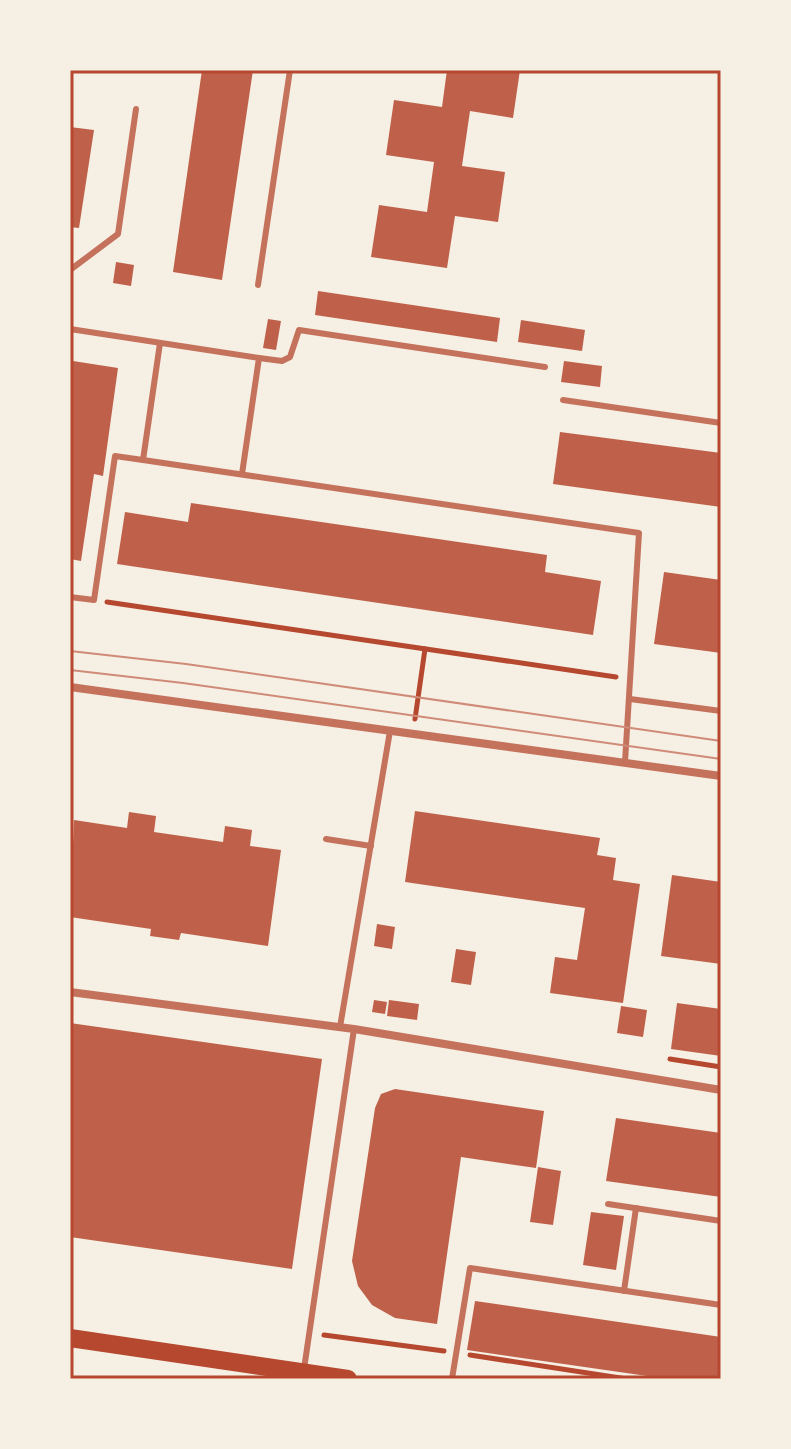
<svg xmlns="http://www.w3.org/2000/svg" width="791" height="1449" font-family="'Fira Sans Condensed',sans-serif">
<rect width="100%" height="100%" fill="#f6efe4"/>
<g fill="#bf614a">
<polygon points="202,70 253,70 222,280 173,272"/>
<polygon points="447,70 520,70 513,118 470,111 462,166 505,172 498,222 455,216 447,268 371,257 379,205 427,212 434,162 386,155 394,100 442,107"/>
<polygon points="70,127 94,130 79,228 70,227"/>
<polygon points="116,262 134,265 131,286 113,283"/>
<polygon points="318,291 500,318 497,342 315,315"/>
<polygon points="268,319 281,321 276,350 263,348"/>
<polygon points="521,320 585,330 582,351 518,342"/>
<polygon points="73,361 118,368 103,476 94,474 81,561 70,559"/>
<polygon points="564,361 602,366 600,387 561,382"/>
<polygon points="560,432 721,453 721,507 553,484"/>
<polygon points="191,503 547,555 545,572 601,581 593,635 117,564 125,512 188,522"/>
<polygon points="664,572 721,580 721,653 654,644"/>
<polygon points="415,811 600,838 597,855 616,858 613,880 640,884 623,1003 550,993 555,957 577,960 585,908 405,882"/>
<polygon points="129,812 156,816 154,832 223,842 225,826 252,830 250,846 281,850 268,946 181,933 179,940 150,936 151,929 70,917 74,820 127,828"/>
<polygon points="672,875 721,882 721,964 661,956"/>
<polygon points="377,924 395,927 392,949 374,946"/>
<polygon points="456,949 476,952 471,985 451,982"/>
<polygon points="374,1000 387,1002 385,1014 372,1012"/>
<polygon points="389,1000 419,1004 417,1020 387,1016"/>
<polygon points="677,1003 721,1009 721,1056 671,1049"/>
<polygon points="621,1006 647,1010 643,1037 617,1033"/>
<polygon points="70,1023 322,1059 292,1269 70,1237"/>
<polygon points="395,1089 544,1111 536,1168 461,1157 437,1324 395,1318 372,1305 358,1286 352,1261 375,1108 381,1094"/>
<polygon points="616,1118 721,1133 721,1197 606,1181"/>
<polygon points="538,1167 561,1171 553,1225 530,1222"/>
<polygon points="591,1212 624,1216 616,1270 583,1265"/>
<polygon points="475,1301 721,1337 721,1379 668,1379 467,1350"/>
</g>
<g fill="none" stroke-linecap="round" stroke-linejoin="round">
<g stroke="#b5482f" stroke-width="5">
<polyline points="107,602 616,677"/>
<polyline points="415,719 425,649"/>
<polyline points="670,1059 721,1067"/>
<polyline points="324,1335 444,1351"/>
<polyline points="470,1355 627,1379"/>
</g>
<g stroke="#c5725c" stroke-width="6">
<polyline points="70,270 118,234 136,109"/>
<polyline points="258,285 290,70"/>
<polyline points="70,329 259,358 242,474"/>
<polyline points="160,343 143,460 639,533 625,762"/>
<polyline points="259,358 282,361 290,357 299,330 545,367"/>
<polyline points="563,400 721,423"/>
<polyline points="70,597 94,600 115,456 143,460"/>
<polyline points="630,699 721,711"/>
<polyline points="326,839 371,846"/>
<polyline points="340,1027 390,731"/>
<polyline points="608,1204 721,1221"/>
<polyline points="624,1291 636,1208"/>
<polyline points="304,1369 354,1029"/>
<polyline points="452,1379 470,1268 721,1305"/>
</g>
<g stroke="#c5725c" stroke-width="8">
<polyline points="70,687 721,776"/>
<polyline points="70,992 354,1029 721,1090"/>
</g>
<polyline stroke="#b5482f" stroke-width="18" points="70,1338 348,1379"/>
<g stroke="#cf8b77" stroke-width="2">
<polyline points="70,651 186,664 721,741"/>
<polyline points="70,670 183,683 721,759"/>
</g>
</g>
<rect width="791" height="1449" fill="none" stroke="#f6efe4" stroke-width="144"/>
<rect x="72" y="72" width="647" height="1305" fill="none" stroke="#b5482f" stroke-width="3"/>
</svg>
